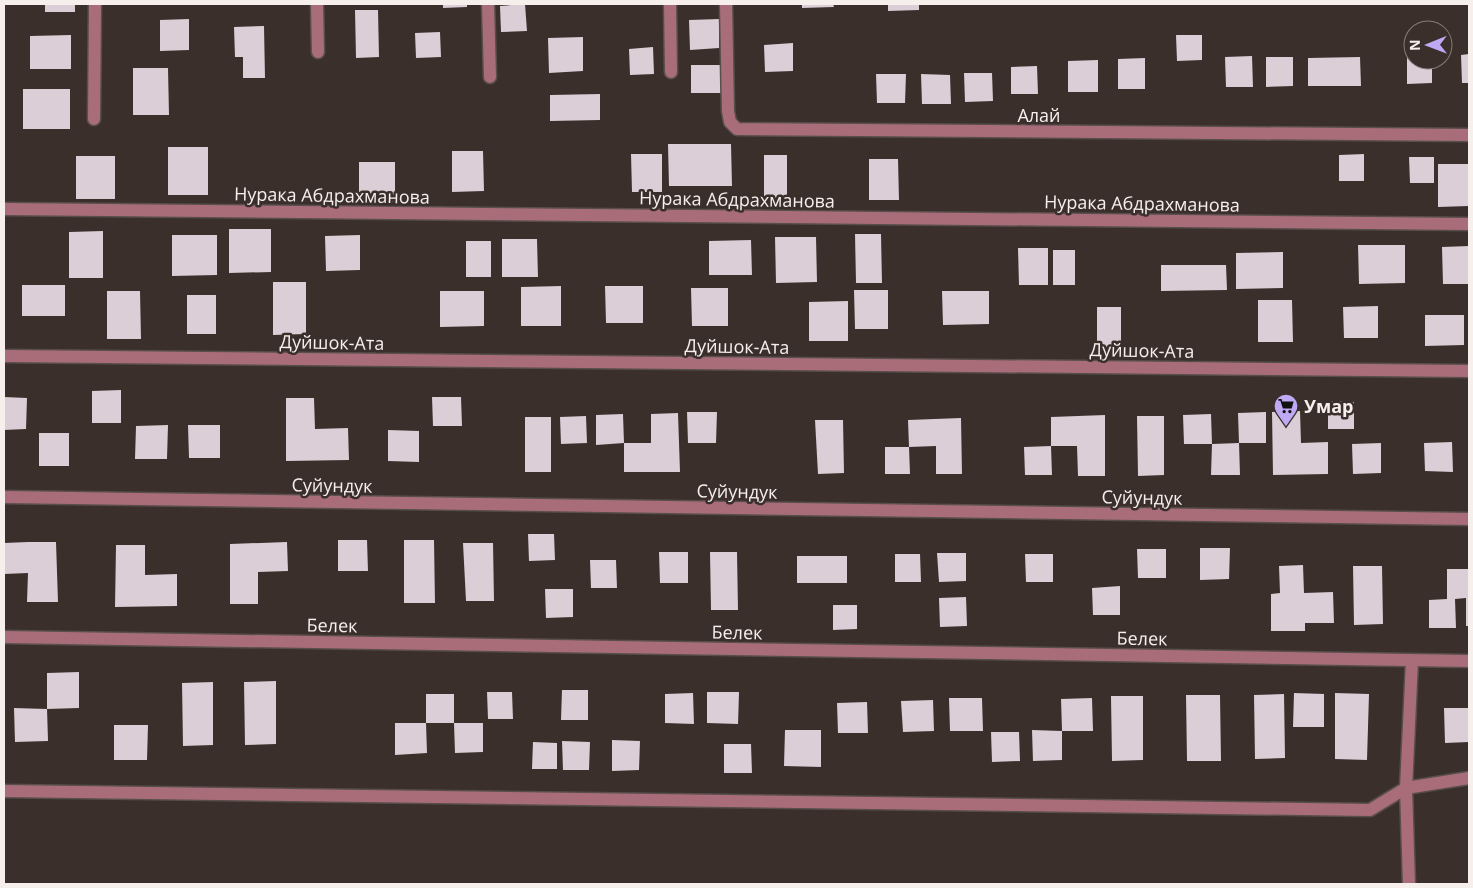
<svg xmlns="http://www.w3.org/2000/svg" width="1473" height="888" font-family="'Open Sans',sans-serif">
<rect width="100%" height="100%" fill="#3a2f2b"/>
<g fill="#dbced6">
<rect x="45" y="4" width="30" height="8"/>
<polygon points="443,4 467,4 467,7 443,8"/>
<polygon points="525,4 527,31 501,32 500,6"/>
<polygon points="802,4 833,4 834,7 802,8"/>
<polygon points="888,4 919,4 919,10 888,11"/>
<polygon points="355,10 378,10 379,57 356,58"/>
<polygon points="189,19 189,50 160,51 160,20"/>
<polygon points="719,19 719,48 690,50 689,20"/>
<polygon points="264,26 265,78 243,78 243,57 235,57 234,27"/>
<polygon points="440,32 441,57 416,58 415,33"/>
<polygon points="71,35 71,69 30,69 30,36"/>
<polygon points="1176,35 1202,35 1202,60 1177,61"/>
<polygon points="583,37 583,71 549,73 548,38"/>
<polygon points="793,43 793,71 765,72 764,45"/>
<polygon points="653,47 654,74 630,75 629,49"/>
<polygon points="1469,54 1469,83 1462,83 1461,55"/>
<polygon points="1407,55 1413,55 1413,60 1432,60 1432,83 1407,84"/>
<polygon points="1252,56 1253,87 1226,87 1225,57"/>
<polygon points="1266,57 1293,57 1293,86 1266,87"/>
<polygon points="1360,57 1361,86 1308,86 1308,58"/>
<polygon points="1145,58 1145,89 1118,89 1118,59"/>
<polygon points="1098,60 1098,92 1068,92 1068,61"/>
<rect x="691" y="65" width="30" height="28"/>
<polygon points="1037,66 1038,94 1011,94 1011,67"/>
<polygon points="133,68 168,68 169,115 133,115"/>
<polygon points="964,73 992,73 993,101 965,102"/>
<polygon points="876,74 906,74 905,103 877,103"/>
<polygon points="921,74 950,75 951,104 922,104"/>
<rect x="23" y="89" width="47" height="40"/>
<polygon points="600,94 600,120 550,121 550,95"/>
<polygon points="668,144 731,144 732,186 669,186"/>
<rect x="168" y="147" width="40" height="48"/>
<polygon points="452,151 483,151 484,191 452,192"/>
<polygon points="631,154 662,154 662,192 632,192"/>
<polygon points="1364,154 1364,181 1339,181 1339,155"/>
<rect x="764" y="155" width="23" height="52"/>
<rect x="76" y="156" width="39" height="43"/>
<polygon points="1409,157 1434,157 1434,183 1410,183"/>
<polygon points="869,159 898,159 899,200 869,200"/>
<rect x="359" y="162" width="36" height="40"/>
<polygon points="1438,164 1469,164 1469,206 1438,207"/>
<polygon points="229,229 271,229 271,272 229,273"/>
<polygon points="103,231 103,278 69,278 69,232"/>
<polygon points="855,234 881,234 882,283 856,283"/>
<polygon points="172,235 217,235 217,275 172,276"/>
<polygon points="360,235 360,270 326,271 325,236"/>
<polygon points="775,237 816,237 817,282 776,283"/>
<polygon points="502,239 537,239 538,277 502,277"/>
<polygon points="751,240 752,275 709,275 709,241"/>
<rect x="466" y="241" width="25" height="36"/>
<polygon points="1358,245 1405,245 1405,283 1359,284"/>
<polygon points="1469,246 1469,284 1443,284 1442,247"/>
<polygon points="1018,248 1048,248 1048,285 1019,285"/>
<rect x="1053" y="250" width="22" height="35"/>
<polygon points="1283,252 1283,288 1236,289 1236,253"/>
<polygon points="1161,265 1226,265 1227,290 1161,291"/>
<polygon points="273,282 306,282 306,334 273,335"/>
<rect x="22" y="285" width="43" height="31"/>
<polygon points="561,286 561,326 521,326 521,287"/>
<polygon points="605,286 643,286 643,323 606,323"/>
<polygon points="691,288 728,288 728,326 692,326"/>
<polygon points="854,290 888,290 888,329 855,329"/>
<polygon points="107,291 140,291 141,339 107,339"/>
<polygon points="440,291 484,291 484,326 440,327"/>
<polygon points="942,291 989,291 989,324 943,325"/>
<rect x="187" y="295" width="29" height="39"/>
<polygon points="1258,300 1292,300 1293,342 1258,342"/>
<polygon points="848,301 848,341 809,341 809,302"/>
<polygon points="1378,306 1378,338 1344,338 1343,307"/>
<polygon points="1097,307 1121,307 1121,347 1097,348"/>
<polygon points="1425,315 1464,315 1464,345 1425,346"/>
<polygon points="121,390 121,423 92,423 92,391"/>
<polygon points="4,397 27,398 26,429 4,430"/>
<polygon points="432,397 461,397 462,426 433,426"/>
<polygon points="286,398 314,398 315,429 348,428 349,460 286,461"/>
<polygon points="1328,401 1354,402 1354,429 1328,429"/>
<polygon points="1300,411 1301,443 1328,442 1328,474 1273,475 1272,412"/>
<polygon points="687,412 717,412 716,443 688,443"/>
<polygon points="1266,412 1266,443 1239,443 1240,475 1211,475 1212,444 1239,443 1238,413"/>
<polygon points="678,413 680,472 624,472 624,443 596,445 596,415 623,414 624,443 651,443 651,414"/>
<polygon points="1211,414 1212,444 1184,444 1183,415"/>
<polygon points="1105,415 1105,476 1078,476 1077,446 1051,446 1051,417"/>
<polygon points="586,416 587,443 561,444 560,417"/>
<polygon points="1137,416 1164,416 1164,475 1138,476"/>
<rect x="525" y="417" width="26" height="55"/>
<polygon points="961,418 962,474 936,474 936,446 909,447 908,420"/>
<polygon points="815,420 843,420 844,473 818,474"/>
<polygon points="168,425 167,459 135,459 136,426"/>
<polygon points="188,425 220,425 220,458 189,458"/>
<polygon points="388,430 419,431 419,462 388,461"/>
<rect x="39" y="433" width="30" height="33"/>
<polygon points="1452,442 1453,472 1425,471 1424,443"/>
<polygon points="1381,443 1381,473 1353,474 1352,444"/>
<polygon points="1051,446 1052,475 1025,475 1024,447"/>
<polygon points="885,447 909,447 910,474 885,474"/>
<polygon points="528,534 554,534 555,560 529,561"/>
<polygon points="338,540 367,540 368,571 338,571"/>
<polygon points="404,540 434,540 435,603 404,603"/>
<polygon points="28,542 56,542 58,602 27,602 28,573 4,574 4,543"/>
<polygon points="287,542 288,571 258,572 258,604 230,604 230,544"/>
<polygon points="463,543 493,543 494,601 466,601"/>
<polygon points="116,545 145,545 145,575 177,574 177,606 115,607"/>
<polygon points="1200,548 1230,548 1229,579 1200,580"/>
<polygon points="1137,549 1166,549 1166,578 1138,578"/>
<polygon points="659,552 688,552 688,583 660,583"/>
<polygon points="710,552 737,552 738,610 711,610"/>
<polygon points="937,553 966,553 966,581 939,582"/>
<polygon points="895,554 920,554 921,582 895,582"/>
<polygon points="1025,554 1053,554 1053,582 1026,582"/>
<rect x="797" y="556" width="50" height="27"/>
<polygon points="590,560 616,560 617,588 591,588"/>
<polygon points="1303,565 1304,593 1333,592 1334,623 1305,623 1305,631 1271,631 1271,594 1280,593 1279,566"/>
<polygon points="1353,566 1382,566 1383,624 1354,625"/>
<polygon points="1447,569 1469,569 1469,626 1466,626 1466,598 1455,599 1456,628 1429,628 1429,600 1447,599"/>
<polygon points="1120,586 1120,615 1093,615 1092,588"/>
<polygon points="545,589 573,589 573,617 546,618"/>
<polygon points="966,597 967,626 940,627 939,598"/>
<polygon points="833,605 857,605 857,629 833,630"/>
<polygon points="79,672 79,708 47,709 47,673"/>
<polygon points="276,681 276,744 245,745 244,682"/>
<polygon points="213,682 213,745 183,746 182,683"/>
<polygon points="562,690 588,690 588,720 561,720"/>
<polygon points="487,692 512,692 513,719 488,719"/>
<polygon points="707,692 739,692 738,724 707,723"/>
<polygon points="693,693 694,724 665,723 665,694"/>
<polygon points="1294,693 1324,694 1324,727 1293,727"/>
<polygon points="1335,693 1369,694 1367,760 1335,759"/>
<polygon points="426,694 454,694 454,723 483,723 483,752 455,753 454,723 426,723"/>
<polygon points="1284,694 1285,758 1255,759 1254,695"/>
<polygon points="1186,695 1220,695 1221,761 1187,761"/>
<polygon points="1111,696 1143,696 1143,760 1112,761"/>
<polygon points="949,698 982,698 983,731 950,731"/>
<polygon points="1092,698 1093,731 1062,731 1061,699"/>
<polygon points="933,700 934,731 903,732 901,701"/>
<polygon points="867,702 868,733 838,733 837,703"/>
<polygon points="14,708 47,709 48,741 15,742"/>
<polygon points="1444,708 1469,708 1469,742 1445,743"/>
<polygon points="395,723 426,723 427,753 395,755"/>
<polygon points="114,725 148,725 147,760 114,760"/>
<polygon points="785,730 821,730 821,767 784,766"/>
<polygon points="1032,730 1062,731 1062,760 1033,761"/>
<polygon points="991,732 1019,732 1020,761 992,762"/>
<polygon points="612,740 640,741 639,770 612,771"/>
<polygon points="562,741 590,742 589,770 563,770"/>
<polygon points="533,742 557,743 557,769 532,769"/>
<polygon points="724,744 751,744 752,773 724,773"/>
</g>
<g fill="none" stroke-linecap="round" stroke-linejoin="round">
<defs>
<g id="minor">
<polyline points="317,4 318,52"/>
<polyline points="488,4 490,77"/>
<polyline points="670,4 671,72"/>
<polyline points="726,4 728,111 730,122 737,129 1469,135"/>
<polyline points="94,119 95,4"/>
<polyline points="4,209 1469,224"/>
<polyline points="4,356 1469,371"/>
<polyline points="4,497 1469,519"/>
<polyline points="4,637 1469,661"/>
<polyline points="4,791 1370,810 1406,788 1469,778"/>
<polyline points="1409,884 1406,788 1412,661"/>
</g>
</defs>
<use href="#minor" stroke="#584e4a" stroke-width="15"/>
<use href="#minor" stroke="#a86d79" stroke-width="12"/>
</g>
<defs>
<symbol id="supermarket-pin" viewBox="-11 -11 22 30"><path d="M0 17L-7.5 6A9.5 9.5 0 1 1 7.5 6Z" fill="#bfa9f4" stroke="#3a2f2b"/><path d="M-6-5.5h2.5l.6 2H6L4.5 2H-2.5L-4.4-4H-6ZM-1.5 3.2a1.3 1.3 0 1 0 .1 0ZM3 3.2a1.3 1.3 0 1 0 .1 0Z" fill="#111"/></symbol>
</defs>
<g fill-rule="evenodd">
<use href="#supermarket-pin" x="1272" y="392" width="28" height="38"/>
</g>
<g text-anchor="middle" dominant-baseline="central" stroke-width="5" stroke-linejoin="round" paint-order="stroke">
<g font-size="18" fill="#f6efec" stroke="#3a2f2b">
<text x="1039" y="115">Алай</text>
<text transform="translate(332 195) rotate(1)">Нурака Абдрахманова</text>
<text transform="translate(737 199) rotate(1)">Нурака Абдрахманова</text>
<text transform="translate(1142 203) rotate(1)">Нурака Абдрахманова</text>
<text transform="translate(332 342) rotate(1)">Дуйшок-Ата</text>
<text transform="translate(737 346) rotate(1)">Дуйшок-Ата</text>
<text transform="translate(1142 350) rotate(1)">Дуйшок-Ата</text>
<text transform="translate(332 485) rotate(1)">Суйундук</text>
<text transform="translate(737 491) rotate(1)">Суйундук</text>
<text transform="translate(1142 497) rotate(1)">Суйундук</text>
<text transform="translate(332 625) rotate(1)">Белек</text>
<text transform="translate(737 632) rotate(1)">Белек</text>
<text transform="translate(1142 638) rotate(1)">Белек</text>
</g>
<g font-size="18" font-weight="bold" fill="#f6efec" stroke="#3a2f2b" text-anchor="start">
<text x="1304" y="406">Умар</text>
</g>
</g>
<rect width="1473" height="888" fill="none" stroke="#f6efec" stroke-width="10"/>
<g transform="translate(1428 45) rotate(269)"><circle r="24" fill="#3a2f2b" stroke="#857c78"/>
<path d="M0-4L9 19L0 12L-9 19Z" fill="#bfa9f4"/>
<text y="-8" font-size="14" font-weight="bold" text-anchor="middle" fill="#f6efec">N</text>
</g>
</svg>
